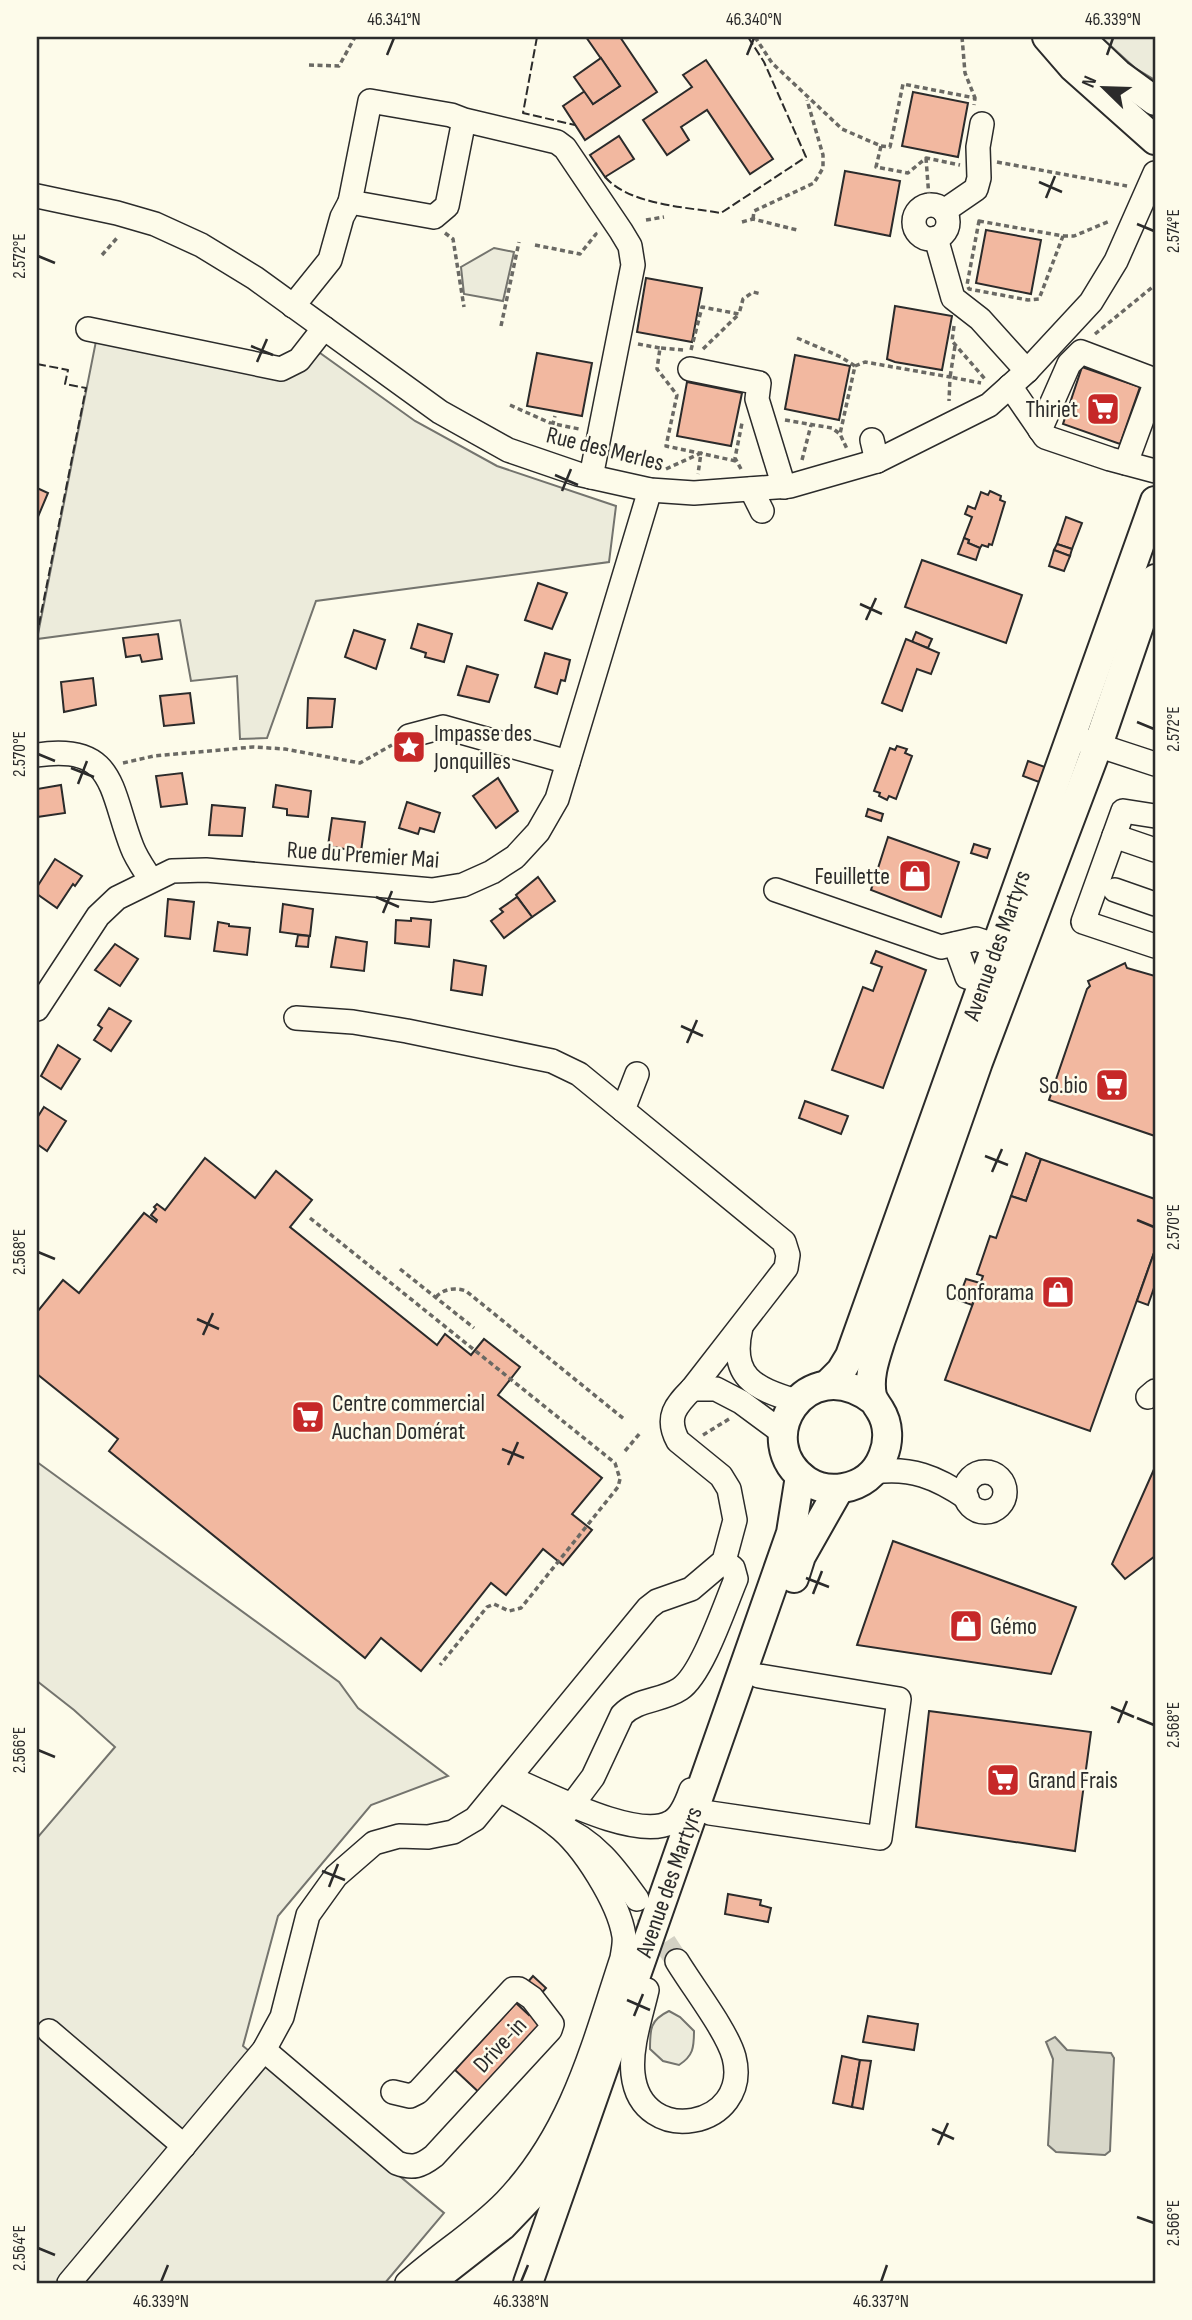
<svg xmlns="http://www.w3.org/2000/svg" width="1192" height="2320" font-family="'Sofia Sans Condensed',sans-serif">
<rect width="100%" height="100%" fill="#fdfbea"/>
<g fill="#ecebdb" stroke="#74746e" stroke-width="2">
<polygon points="1101,37 1155,37 1155,80 1135,68"/>
<polygon points="494,248 514,252 503,301 464,294 461,267"/>
<polygon points="96,341 302,367 320,353 415,421 497,466 616,506 609,562 316,601 267,738 240,739 237,676 191,681 180,620 37,639"/>
<polygon points="37,1462 339,1682 358,1708 448,1776 371,1805 278,1916 243,2046 444,2213 385,2283 37,2283 37,1838 115,1747 74,1710 37,1681"/>
<path d="M669,2011L680,2017L694,2031C694,2048 693,2056 679,2065L663,2061L650,2049C650,2029 650,2020 669,2011Z"/>
</g>
<polygon fill="#d8d7c9" stroke="#74746e" stroke-width="2" points="1055,2037 1067,2050 1111,2053 1114,2058 1110,2151 1105,2155 1056,2152 1048,2145 1053,2059 1046,2042"/>
<g fill="#f2b8a0" stroke="#2b2b2b" stroke-width="2">
<polygon points="586,37 620,37 657,92 585,140 563,106 585,91 593,104 620,86"/>
<polygon points="601,58 620,86 593,104 574,77"/>
<polygon points="706,60 773,159 750,174 707,110 681,127 689,140 667,155 643,120 692,87 683,75"/>
<polygon points="913,92 968,103 958,157 902,146"/>
<polygon points="619,136 634,159 605,177 590,155"/>
<polygon points="845,171 900,181 890,236 835,225"/>
<polygon points="986,230 1041,240 1031,294 976,283"/>
<polygon points="646,278 702,288 692,342 637,332"/>
<polygon points="895,306 952,316 942,370 895,362 887,359"/>
<polygon points="537,353 592,363 582,416 527,406"/>
<polygon points="795,355 850,366 839,420 785,409"/>
<polygon points="1082,367 1140,387 1120,444 1063,424"/>
<polygon points="687,382 742,393 731,446 677,436"/>
<polygon points="37,488 48,493 37,519"/>
<polygon points="990,491 1001,496 1000,500 1005,502 992,545 989,544 988,547 982,545 980,548 968,543 969,540 964,538 972,517 965,514 968,506 975,509 981,492 988,495"/>
<polygon points="1066,517 1082,523 1072,549 1057,544"/>
<polygon points="964,538 969,540 968,543 980,548 976,560 958,554"/>
<polygon points="1057,544 1072,549 1070,556 1054,550"/>
<polygon points="1054,550 1070,556 1064,571 1049,566"/>
<polygon points="922,560 1022,595 1006,643 905,607"/>
<polygon points="538,583 567,593 552,629 525,620"/>
<polygon points="418,624 452,634 444,662 425,657 426,653 411,648"/>
<polygon points="354,630 385,640 376,669 345,657"/>
<polygon points="916,632 932,639 928,648 912,642"/>
<polygon points="158,634 162,659 142,662 140,655 126,657 123,638"/>
<polygon points="906,639 939,653 931,674 917,669 902,711 882,703"/>
<polygon points="545,653 570,660 565,681 561,680 557,694 535,687"/>
<polygon points="467,666 498,675 489,702 458,695"/>
<polygon points="93,678 96,705 64,712 61,682"/>
<polygon points="190,693 194,723 164,726 160,696"/>
<polygon points="308,698 335,699 332,727 307,728"/>
<polygon points="897,746 907,749 905,753 912,756 896,799 889,796 887,800 879,796 880,793 874,791 890,748 895,750"/>
<polygon points="1028,761 1045,767 1039,782 1023,776"/>
<polygon points="182,773 187,804 161,807 156,776"/>
<polygon points="498,778 518,811 496,828 473,796"/>
<polygon points="61,785 65,813 37,817 37,789"/>
<polygon points="276,785 311,791 308,817 287,815 287,809 273,807"/>
<polygon points="407,802 440,813 434,832 420,828 418,834 399,828"/>
<polygon points="212,805 245,808 242,836 209,835"/>
<polygon points="868,809 883,814 881,821 866,816"/>
<polygon points="332,818 365,822 361,852 328,846"/>
<polygon points="888,837 959,862 941,917 871,890"/>
<polygon points="974,844 990,849 987,858 971,853"/>
<polygon points="55,859 82,876 75,886 73,884 57,908 37,894 37,887"/>
<polygon points="538,877 555,901 532,917 516,895"/>
<polygon points="517,897 532,917 504,938 491,921 503,912 500,909"/>
<polygon points="168,899 194,902 190,939 165,936"/>
<polygon points="283,904 313,909 310,936 280,932"/>
<polygon points="411,918 431,920 429,947 395,943 396,920 411,921"/>
<polygon points="218,922 229,924 229,926 250,928 247,955 214,951"/>
<polygon points="298,935 309,936 308,947 296,946"/>
<polygon points="336,937 367,942 364,971 331,967"/>
<polygon points="115,944 138,959 120,986 95,970"/>
<polygon points="876,951 926,970 883,1088 832,1070 863,987 873,991 882,967 871,963"/>
<polygon points="454,960 486,966 482,995 451,990"/>
<polygon points="1125,963 1127,968 1155,976 1155,1136 1049,1100 1087,989 1090,986 1088,981"/>
<polygon points="109,1008 131,1021 111,1051 94,1040 102,1028 98,1025"/>
<polygon points="58,1045 80,1059 61,1089 41,1076"/>
<polygon points="805,1101 848,1116 841,1134 799,1118"/>
<polygon points="44,1107 66,1121 47,1151 37,1144 37,1118"/>
<polygon points="1026,1153 1041,1159 1026,1201 1011,1196"/>
<polygon points="205,1158 255,1198 276,1171 312,1200 290,1227 437,1345 445,1334 471,1355 484,1339 520,1367 498,1395 602,1478 572,1514 592,1530 563,1565 543,1549 506,1595 491,1583 421,1671 381,1638 365,1658 109,1451 118,1439 37,1374 37,1312 63,1280 79,1293 144,1213 156,1222 157,1220 151,1215 156,1209 154,1207 157,1204 165,1210"/>
<polygon points="1041,1159 1155,1199 1155,1250 1090,1431 945,1380 983,1276 977,1274 990,1236 996,1238 1011,1196 1026,1201"/>
<polygon points="1155,1250 1155,1285 1148,1305 1137,1301"/>
<polygon points="966,1279 980,1283 972,1305 958,1300"/>
<polygon points="1155,1467 1155,1556 1125,1579 1112,1564"/>
<polygon points="893,1541 1076,1607 1051,1674 857,1645"/>
<polygon points="929,1711 1091,1732 1075,1851 916,1827"/>
<polygon points="728,1894 761,1900 760,1905 771,1908 768,1922 725,1914"/>
<polygon points="533,1976 546,1988 540,1995 527,1983"/>
<polygon points="516,2003 529,2015 533,2011 545,2029 484,2097 455,2070"/>
<polygon points="868,2016 918,2024 914,2050 863,2042"/>
<polygon points="842,2056 860,2060 852,2107 833,2103"/>
<polygon points="860,2060 871,2061 863,2109 852,2107"/>
</g>
<g fill="none" stroke-linecap="round" stroke-linejoin="round">
<polyline stroke="#d3d1c4" stroke-width="23" stroke-dasharray="23 11" stroke-linecap="butt" points="646,1914 677,1961"/>
<defs>
<g id="minor">
<polyline points="464,120 447,206 434,217 350,202 370,101 451,115 464,120 557,142 565,148 621,231 630,246 633,265 591,477"/>
<polyline points="37,196 117,213 155,224 201,245 255,278 440,412 508,450 578,474 650,490 694,493 790,486 877,461 989,405 1027,371 1091,302 1116,261 1155,173"/>
<circle cx="931" cy="222" r="17"/>
<polyline points="944,211 976,189 979,178 978,147 982,124"/>
<polyline points="936,238 953,298 980,319 1027,371"/>
<polyline points="293,306 330,260 342,217 350,202"/>
<polyline points="88,329 281,369 299,360 324,328"/>
<polyline points="690,369 759,383 757,399 784,487"/>
<polyline points="1010,386 1045,437 1110,459 1155,471"/>
<polyline points="1040,430 1069,364 1081,352 1155,380"/>
<polyline points="872,440 877,461"/>
<polyline points="1126,463 1155,384"/>
<polyline points="751,489 762,511"/>
<polyline points="409,736 443,727 568,762"/>
<polyline points="1082,740 1155,764"/>
<path d="M37,755C116,743 110,791 132,847C136,858 144,869 151,880"/>
<polyline points="1155,816 1123,811 1083,922 1155,946"/>
<polyline points="1114,836 1155,850"/>
<polyline points="776,890 941,947 976,939 997,946"/>
<polyline points="1115,890 1155,904"/>
<polyline points="955,944 967,977 984,982 982,999"/>
<polyline points="37,1009 98,916 117,898 172,871 206,870 432,890 463,885 492,872 515,857 538,832 557,799 650,490"/>
<polyline points="296,1018 353,1022 407,1031 552,1061 579,1074 623,1110"/>
<path d="M741,1327C729,1377 754,1388 796,1401"/>
<polyline points="692,1389 716,1389 741,1402 783,1433"/>
<polyline points="1148,1397 1155,1391"/>
<path d="M874,1472C911,1467 936,1477 967,1498"/>
<circle cx="985" cy="1492" r="20"/>
<path d="M510,1778C545,1792 637,1842 671,1822C682,1816 687,1801 691,1790"/>
<polyline points="710,1813 880,1838 899,1699 759,1676"/>
<path d="M637,1899C615,1868 595,1840 557,1825L593,1777L622,1715C637,1699 662,1701 680,1689C702,1675 725,1605 736,1579L733,1568L724,1561"/>
<path d="M647,1990C641,2016 630,2047 633,2074C641,2149 752,2128 734,2057C727,2031 692,1986 677,1961"/>
<polyline points="49,2031 184,2146"/>
<path d="M264,2050L397,2163C413,2169 421,2166 434,2156L550,2030L552,2024L532,1998L519,1989H513L418,2092L410,2096L393,2092"/>
<path d="M69,2283L264,2050L282,2017L308,1915L336,1876L374,1843L399,1836L428,1837L453,1832L475,1819L648,1608L657,1601L691,1589L724,1561L735,1520L729,1489L721,1476L678,1441C665,1417 676,1405 692,1389L786,1268L788,1255L784,1242L623,1110L637,1074"/>
<path d="M407,2283C439,2254 475,2233 506,2201C572,2132 593,2046 622,1958C623,1951 625,1943 624,1936C619,1903 583,1845 556,1825C539,1811 519,1801 500,1790"/>
</g>
<g id="major">
<polyline points="1047,37 1073,67 1155,140"/>
<polyline points="1079,37 1118,74 1155,101"/>
<path id="s1" d="M828,1384L841,1371L850,1356L1155,501"/>
<path d="M873,1400C805,1349 749,1442 807,1481C818,1488 831,1490 843,1488C861,1485 876,1474 883,1456C889,1442 889,1424 880,1410C877,1405 874,1402 872,1396C868,1377 875,1358 881,1339L978,1062L1098,745L1155,579"/>
<polyline points="794,1578 801,1556 839,1489"/>
<polyline points="429,2283 502,2226 544,2182 565,2157"/>
<path id="s2" d="M528,2283L791,1533L800,1476"/>
</g>
</defs>
<use href="#minor" stroke="#2b2b2b" stroke-width="26"/>
<use href="#major" stroke="#2b2b2b" stroke-width="32"/>
<g stroke="#6a6964" stroke-width="3.5" stroke-dasharray="5 3.5" stroke-linecap="butt">
<polyline points="755,37 772,63 842,129 881,146 876,167 908,173 926,158 960,165"/>
<polyline points="962,37 965,73 975,98"/>
<polyline points="309,65 339,66 355,37"/>
<polyline points="881,146 890,147 903,84 975,98 974,105"/>
<polyline points="926,158 929,198"/>
<polyline points="997,162 1127,186"/>
<polyline points="753,219 754,211 814,183 823,168 823,155 807,100"/>
<polyline points="646,220 664,217"/>
<polygon points="979,221 1063,236 1039,299 1028,300 969,289 967,285"/>
<polyline points="742,222 753,219 797,230"/>
<polyline points="445,233 453,239 464,307"/>
<polyline points="1063,236 1074,236 1110,221"/>
<polyline points="535,245 580,254 596,234 593,231"/>
<polyline points="102,255 117,238"/>
<polyline points="501,326 519,242"/>
<polyline points="954,326 952,341 985,379"/>
<polyline points="1095,334 1155,285"/>
<polyline points="797,338 841,357 855,366 840,434 847,449"/>
<polyline points="638,344 660,348"/>
<polyline points="955,346 950,377 981,383"/>
<polyline points="703,349 739,314"/>
<polyline points="683,350 660,348 657,369 677,395 666,446 736,461"/>
<polyline points="691,350 702,307 739,314 743,299 753,292 761,294"/>
<polyline points="855,366 865,362 950,377 949,401"/>
<polyline points="510,405 550,423 579,429"/>
<polyline points="785,420 832,428 840,434"/>
<polyline points="548,442 555,416"/>
<polyline points="802,460 811,425"/>
<polyline points="666,469 701,453 698,474"/>
<polyline points="741,469 735,458 742,423"/>
<polyline points="123,763 154,756 253,747 285,749 360,763 392,745"/>
<polyline points="310,1218 615,1463 620,1479 618,1487 521,1608 509,1611 494,1604 487,1607 440,1665"/>
<polyline points="400,1269 474,1328"/>
<path d="M436,1297C443,1289 455,1287 466,1291L624,1419"/>
<polyline points="703,1435 729,1419"/>
<polyline points="625,1451 641,1432"/>
</g>
<use href="#minor" stroke="#fdfbea" stroke-width="23"/>
<use href="#major" stroke="#fdfbea" stroke-width="28"/>
<g stroke="#2b2b2b" stroke-width="2" stroke-dasharray="9 3.5" stroke-linecap="butt">
<polyline points="537,37 523,113 575,125"/>
<path d="M605,177C630,205 686,207 721,213L806,157L764,62L748,37"/>
<polyline points="37,364 68,370 65,384 86,388 37,634"/>
</g>
</g>
<path fill="none" stroke="#2b2b2b" stroke-width="2.5" d="M387,55L394,38M747,55L754,38M1107,55L1113,38M1039,182L1062,192M1046,198L1055,176M1137,224L1154,231M38,256L55,263M251,346L273,355M257,362L267,339M555,475L578,485M562,491L571,469M860,604L882,614M866,620L876,598M1137,722L1154,729M38,754L55,761M71,768L94,777M78,784L87,761M376,897L399,907M383,913L392,891M681,1026L703,1036M687,1043L697,1020M985,1156L1008,1165M992,1172L1002,1149M1137,1220L1154,1227M38,1252L55,1259M197,1319L219,1329M203,1335L213,1313M502,1449L524,1458M508,1465L518,1442M806,1578L829,1587M813,1594L822,1571M1111,1707L1134,1717M1137,1718L1154,1725M1118,1723L1127,1701M38,1750L55,1757M322,1871L345,1880M329,1887L338,1864M627,2000L650,2010M634,2016L643,1994M932,2129L954,2139M938,2145L948,2123M1137,2217L1154,2223M38,2248L55,2255M161,2282L168,2265M521,2282L528,2265M881,2282L887,2265"/>
<defs>
<symbol id="supermarket-square" viewBox="-11 -11 22 22"><rect x="-9" y="-9" width="18" height="18" rx="4" fill="#c62828" stroke="#fdfbea"/><path d="M-6-5.5h2.5l.6 2H6L4.5 2H-2.5L-4.4-4H-6ZM-1.5 3.2a1.3 1.3 0 1 0 .1 0ZM3 3.2a1.3 1.3 0 1 0 .1 0Z" fill="#fff"/></symbol>
<symbol id="sight-square" viewBox="-11 -11 22 22"><rect x="-9" y="-9" width="18" height="18" rx="4" fill="#c62828" stroke="#fdfbea"/><path d="M0-6L1.8-2.2L6-1.7L2.9 1.2L3.7 5.4L0 3.3L-3.7 5.4L-2.9 1.2L-6-1.7L-1.8-2.2Z" fill="#fff"/></symbol>
<symbol id="shop-square" viewBox="-11 -11 22 22"><rect x="-9" y="-9" width="18" height="18" rx="4" fill="#c62828" stroke="#fdfbea"/><path d="M-5-2.5h2.3a2.7 3.5 0 0 1 5.4 0H5L5.5 6h-11ZM-1.5-2.5h3a1.5 2.3 0 0 0-3 0Z" fill="#fff"/></symbol>
</defs>
<g fill-rule="evenodd">
<use href="#supermarket-square" x="1084" y="390" width="38" height="38"/>
<use href="#sight-square" x="390" y="728" width="38" height="38"/>
<use href="#shop-square" x="896" y="857" width="38" height="38"/>
<use href="#supermarket-square" x="1093" y="1066" width="38" height="38"/>
<use href="#shop-square" x="1039" y="1273" width="38" height="38"/>
<use href="#supermarket-square" x="289" y="1398" width="38" height="38"/>
<use href="#shop-square" x="947" y="1607" width="38" height="38"/>
<use href="#supermarket-square" x="984" y="1761" width="38" height="38"/>
</g>
<g text-anchor="middle" dominant-baseline="central" stroke-width="5" stroke-linejoin="round" paint-order="stroke">
<g font-size="24" fill="#2b2b2b" stroke="#fdfbea" text-anchor="end">
<text x="1078" y="409">Thiriet</text>
<text x="434" y="733" text-anchor="start">Impasse des<tspan x="434" dy="28">Jonquilles</tspan></text>
<text x="890" y="876">Feuillette</text>
<text x="1088" y="1085">So.bio</text>
<text x="1034" y="1292">Conforama</text>
<text x="332" y="1403" text-anchor="start">Centre commercial<tspan x="332" dy="28">Auchan Domérat</tspan></text>
<text x="990" y="1626" text-anchor="start">Gémo</text>
<text x="1028" y="1780" text-anchor="start">Grand Frais</text>
</g>
<g font-size="24" fill="#2b2b2b" stroke="#fdfbea">
<text transform="translate(605 449) rotate(14)">Rue des Merles</text>
<text transform="translate(363 855) rotate(4)">Rue du Premier Mai</text>
<text stroke="none"><textPath href="#s1" startOffset="472">Avenue des Martyrs</textPath></text>
<text stroke="none"><textPath href="#s2" startOffset="425">Avenue des Martyrs</textPath></text>
<text transform="translate(500 2045) rotate(-47)">Drive-in</text>
</g>
</g>
<rect width="1192" height="2320" fill="none" stroke="#fdfbea" stroke-width="77"/>
<g transform="translate(1104 88) rotate(293)" stroke="#fdfbea" stroke-width="5" paint-order="stroke">
<path d="M0-5L12 26L0 18L-12 26Z" fill="#2b2b2b"/>
<text y="-10" font-size="19" font-weight="bold" text-anchor="middle" fill="#2b2b2b">N</text>
</g>
<rect x="38" y="38" width="1116" height="2244" fill="none" stroke="#2b2b2b" stroke-width="2.5"/>
<g font-size="18" text-anchor="middle" fill="#2b2b2b">
<text x="394" y="25">46.341°N</text>
<text x="754" y="25">46.340°N</text>
<text x="1113" y="25">46.339°N</text>
<text transform="translate(1173 231) rotate(-90)" y="6">2.574°E</text>
<text transform="translate(19 256) rotate(-90)" y="6">2.572°E</text>
<text transform="translate(1173 729) rotate(-90)" y="6">2.572°E</text>
<text transform="translate(19 754) rotate(-90)" y="6">2.570°E</text>
<text transform="translate(1173 1227) rotate(-90)" y="6">2.570°E</text>
<text transform="translate(19 1252) rotate(-90)" y="6">2.568°E</text>
<text transform="translate(1173 1725) rotate(-90)" y="6">2.568°E</text>
<text transform="translate(19 1750) rotate(-90)" y="6">2.566°E</text>
<text transform="translate(1173 2223) rotate(-90)" y="6">2.566°E</text>
<text transform="translate(19 2248) rotate(-90)" y="6">2.564°E</text>
<text x="161" y="2307">46.339°N</text>
<text x="521" y="2307">46.338°N</text>
<text x="881" y="2307">46.337°N</text>
</g>
</svg>
